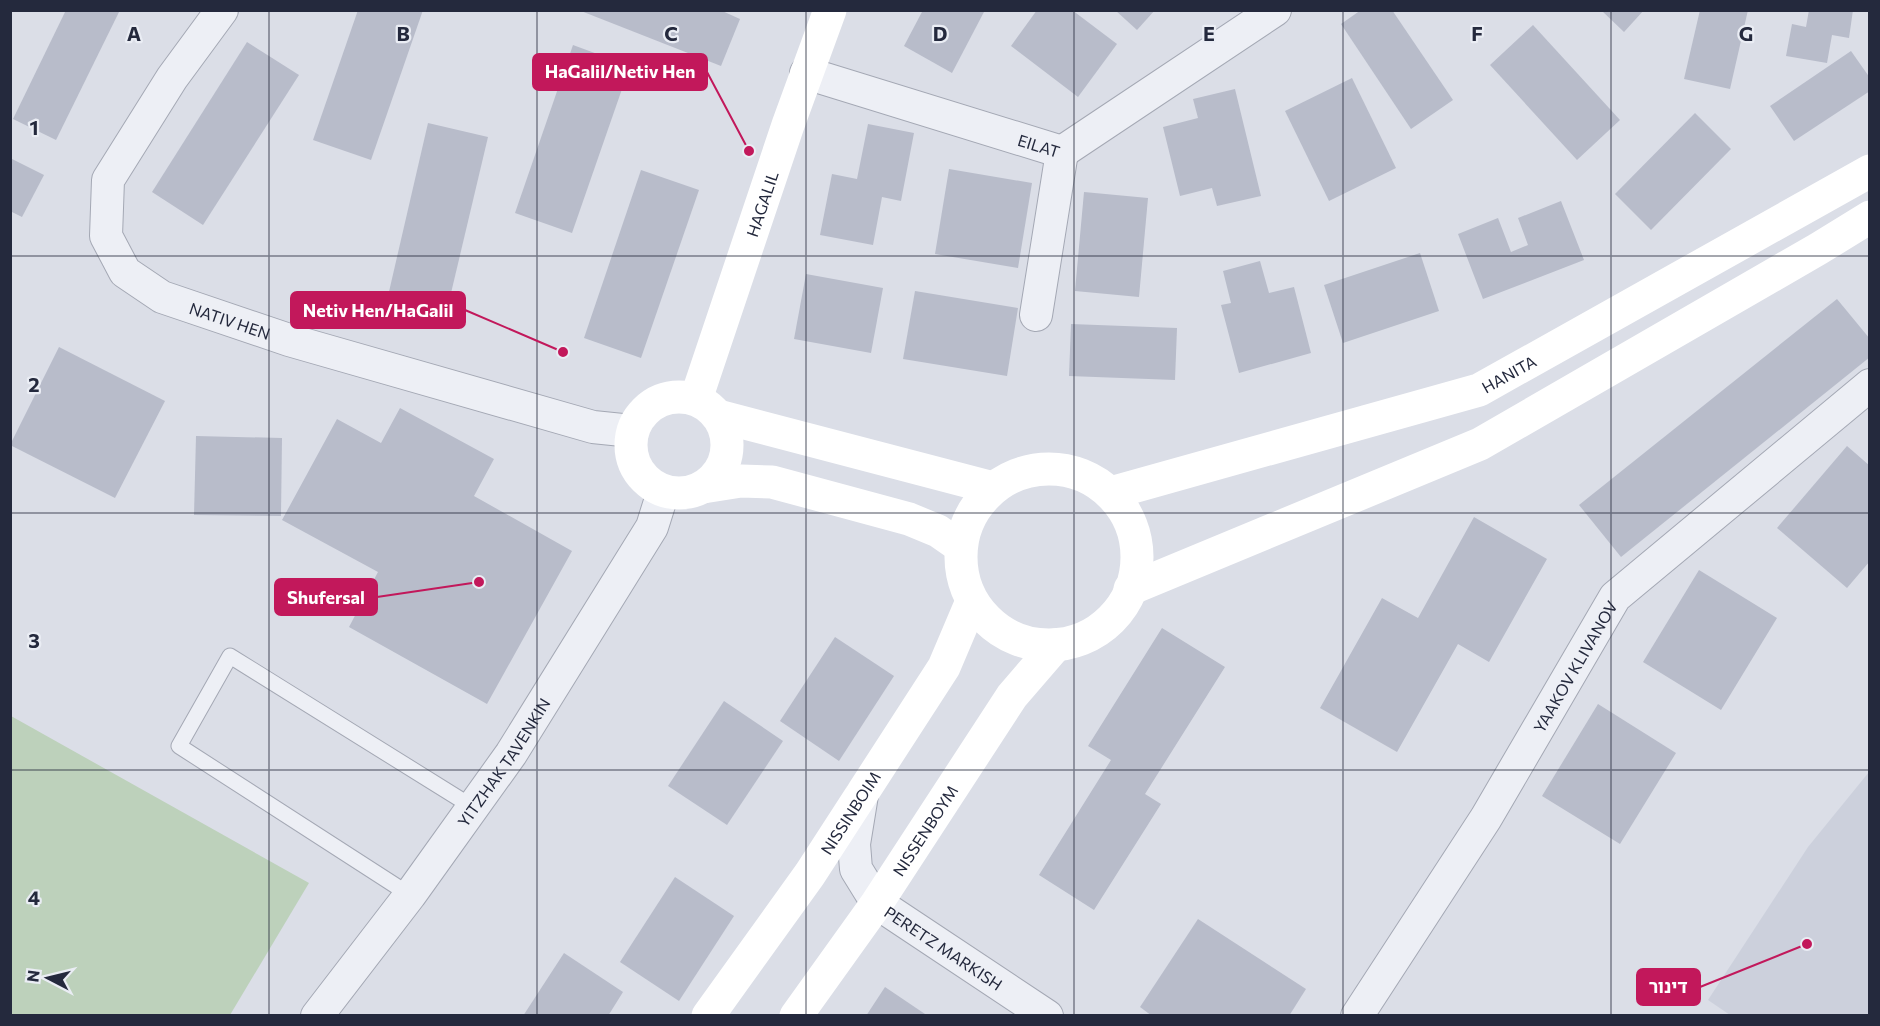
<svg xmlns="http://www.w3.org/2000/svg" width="1880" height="1026" font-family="Commissioner,'Noto Sans Hebrew',sans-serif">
<rect width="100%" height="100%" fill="#dbdee7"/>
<polygon fill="#ccd0dc" points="1869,772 1869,1015 1730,1015 1708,1000 1808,847"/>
<polygon fill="#bdd1bb" points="11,716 309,883 230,1015 11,1015"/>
<g fill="#b8bcca">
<polygon points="66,10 120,10 56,140 13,119"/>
<polygon points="358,10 423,10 371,160 313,140"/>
<polygon points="720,10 740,19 721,66 581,11"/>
<polygon points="923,10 985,10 952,73 904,46"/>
<polygon points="1037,10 1072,10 1117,44 1078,97 1011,46"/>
<polygon points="1115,10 1155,10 1137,30"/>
<polygon points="1361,10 1392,10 1453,100 1411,129 1341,24"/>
<polygon points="1601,10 1644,10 1624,32"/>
<polygon points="1700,10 1748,10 1730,89 1684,79"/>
<polygon points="1809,10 1853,10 1849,38 1832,35 1827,63 1786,56 1792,24 1806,27"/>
<polygon points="1533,25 1620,120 1577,160 1490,65"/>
<polygon points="247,42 299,75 203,225 152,192"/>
<polygon points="573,45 630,66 572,233 515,213"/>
<polygon points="1851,51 1870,78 1870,91 1794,141 1770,106"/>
<polygon points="1352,78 1396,168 1329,201 1285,111"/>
<polygon points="1235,89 1261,196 1217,206 1212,188 1180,196 1163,127 1198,118 1193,99"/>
<polygon points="1695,113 1731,149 1651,230 1615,194"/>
<polygon points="428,123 488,137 447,310 388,296"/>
<polygon points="868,124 914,133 901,201 882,197 873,245 820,235 832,174 857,179"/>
<polygon points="10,158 44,175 22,217 10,211"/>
<polygon points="949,169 1032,183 1018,268 935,254"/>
<polygon points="641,170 699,190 641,358 584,338"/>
<polygon points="1084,192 1148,198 1139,297 1075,291"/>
<polygon points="1561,201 1584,260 1483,299 1458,234 1498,218 1511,252 1528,245 1518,218"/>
<polygon points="1420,253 1439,311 1343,343 1324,285"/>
<polygon points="1260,261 1269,293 1294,287 1311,353 1239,373 1221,305 1231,303 1223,271"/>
<polygon points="806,274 883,288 871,353 794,339"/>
<polygon points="915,291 1018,308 1007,376 903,359"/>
<polygon points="1837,299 1870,339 1870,357 1621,557 1579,505"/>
<polygon points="1071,324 1177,328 1175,380 1069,376"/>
<polygon points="59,347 165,401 115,498 10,445"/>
<polygon points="400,408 494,459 474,496 572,551 487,704 349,627 378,572 282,520 337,419 381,443"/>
<polygon points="196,436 282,438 281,516 194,515"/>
<polygon points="1847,446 1870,466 1870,561 1847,588 1777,528"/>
<polygon points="1474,517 1547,559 1489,662 1458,644 1397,752 1320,708 1382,598 1418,618"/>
<polygon points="1699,570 1777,618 1721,710 1643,662"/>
<polygon points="1162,628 1225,667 1145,794 1161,804 1094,910 1039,875 1111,760 1088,746"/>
<polygon points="835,637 894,676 839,761 780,721"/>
<polygon points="724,701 783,741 727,825 668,786"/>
<polygon points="1598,704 1676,753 1620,844 1542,796"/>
<polygon points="675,877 734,916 679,1001 620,962"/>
<polygon points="1198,919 1306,989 1289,1016 1152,1016 1140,1007"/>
<polygon points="564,953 623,992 608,1016 523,1016"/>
<polygon points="885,987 928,1016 866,1016"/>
</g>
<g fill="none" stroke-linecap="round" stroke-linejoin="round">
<defs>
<polyline id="lane" points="410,895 179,746 230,656 471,806"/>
<g id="street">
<path id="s1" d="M222,10L172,78L108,180L106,236L125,272L162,297L289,340L593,427L632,431"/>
<path id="s2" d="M806,73L1062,152L1275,10"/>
<polyline points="1036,315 1062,152"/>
<path id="s3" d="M862,795L854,844L856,869L877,903L1047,1016"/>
<path id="s4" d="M317,1016L410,895L511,754L652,527L663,492"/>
<path id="s5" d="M1357,1016L1486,818L1615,597L1870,385"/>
</g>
</defs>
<use href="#lane" stroke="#a4a8b4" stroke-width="17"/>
<use href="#street" stroke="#a4a8b4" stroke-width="34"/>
<use href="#lane" stroke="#edeff5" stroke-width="15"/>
<use href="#street" stroke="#edeff5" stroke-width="32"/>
<g stroke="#fff" stroke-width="33">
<circle cx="679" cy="445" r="48"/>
<path id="s6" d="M696,399L788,125L830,10"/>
<polyline points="718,416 993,488"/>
<circle cx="1049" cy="557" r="88"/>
<polyline points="703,487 741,481 772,482 909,519 938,531 961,547"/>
<path id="s7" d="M1111,493L1479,390L1870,171"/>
<polyline points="1130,589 1480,444 1818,249 1870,217"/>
<path id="s8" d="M708,1016L810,874L944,667L972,601"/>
<path id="s9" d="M796,1016L877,903L1012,696L1056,645"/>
</g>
</g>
<path fill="none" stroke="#24293d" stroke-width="1.5" stroke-opacity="0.55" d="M269,10V1016M537,10V1016M806,10V1016M1074,10V1016M1343,10V1016M1611,10V1016M10,256H1870M10,513H1870M10,770H1870"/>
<g text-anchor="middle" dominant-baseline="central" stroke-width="4.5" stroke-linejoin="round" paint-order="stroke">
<g font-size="16" fill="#24293d" stroke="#eaedf4">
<text stroke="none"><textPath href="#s2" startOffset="244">EILAT</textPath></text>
<text stroke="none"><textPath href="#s6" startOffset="206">HAGALIL</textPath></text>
<text stroke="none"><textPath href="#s1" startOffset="418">NATIV HEN</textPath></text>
<text stroke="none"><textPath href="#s7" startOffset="416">HANITA</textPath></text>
<text stroke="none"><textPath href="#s5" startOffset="412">YAAKOV KLIVANOV</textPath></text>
<text stroke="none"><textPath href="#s4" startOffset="315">YITZHAK TAVENKIN</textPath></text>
<text stroke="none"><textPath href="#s8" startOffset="248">NISSINBOIM</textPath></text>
<text stroke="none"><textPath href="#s9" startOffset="226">NISSENBOYM</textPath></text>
<text stroke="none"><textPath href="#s3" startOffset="195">PERETZ MARKISH</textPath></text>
</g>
</g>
<g font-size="20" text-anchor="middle" font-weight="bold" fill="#24293d" stroke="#eaedf4" stroke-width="4.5" stroke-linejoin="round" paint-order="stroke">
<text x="134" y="41">A</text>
<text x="403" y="41">B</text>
<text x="671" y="41">C</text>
<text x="940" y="41">D</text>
<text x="1209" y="41">E</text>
<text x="1477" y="41">F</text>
<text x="1746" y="41">G</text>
<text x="34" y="135">1</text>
<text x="34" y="392">2</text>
<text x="34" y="648">3</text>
<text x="34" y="905">4</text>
</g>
<path fill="none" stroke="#c2185b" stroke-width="2" d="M749 151L707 72M563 352L465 310M479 582L377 597M1807 944L1700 987"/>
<g fill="#c2185b" stroke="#eaedf4" stroke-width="2">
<circle cx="749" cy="151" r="6"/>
<circle cx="563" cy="352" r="6"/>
<circle cx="479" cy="582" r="6"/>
<circle cx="1807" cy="944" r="6"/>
</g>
<g fill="#c2185b" stroke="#c2185b" stroke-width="2">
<rect x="533" y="54" width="174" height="36" rx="6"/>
<rect x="291" y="292" width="174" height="36" rx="6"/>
<rect x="275" y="579" width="102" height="36" rx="6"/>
<rect x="1637" y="969" width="63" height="36" rx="6"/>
</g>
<g font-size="18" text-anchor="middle" font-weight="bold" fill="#fff">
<text x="620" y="78">HaGalil/Netiv Hen</text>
<text x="378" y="317">Netiv Hen/HaGalil</text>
<text x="326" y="604">Shufersal</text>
<text x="1668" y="993">דינור</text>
</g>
<rect width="1880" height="1026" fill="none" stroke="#24293d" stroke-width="24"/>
<g transform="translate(48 978) rotate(277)" stroke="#eaedf4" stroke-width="4.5" paint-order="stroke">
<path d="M0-4.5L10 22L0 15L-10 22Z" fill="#24293d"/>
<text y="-9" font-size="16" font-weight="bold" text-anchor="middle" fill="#24293d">N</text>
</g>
</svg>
